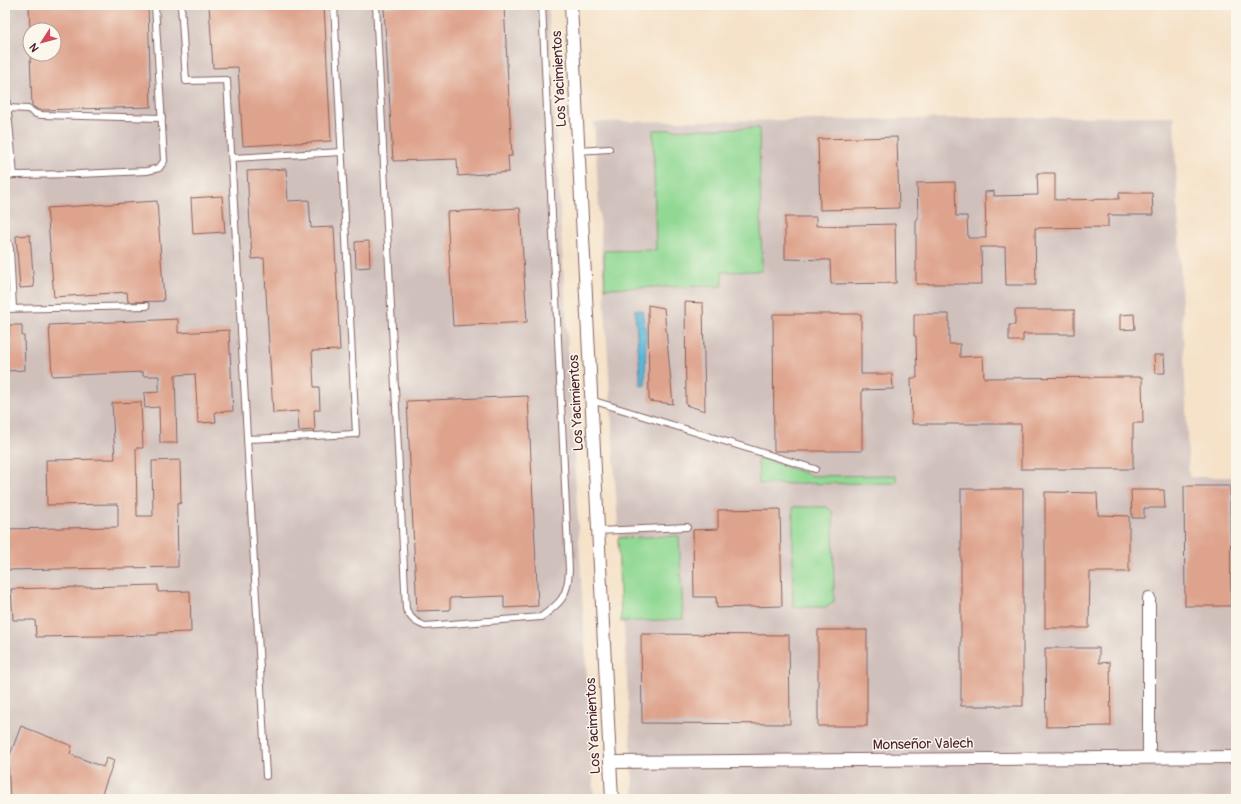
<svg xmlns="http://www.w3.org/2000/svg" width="1241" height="804" font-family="Pangolin,sans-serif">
<rect width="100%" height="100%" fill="#fbf7ec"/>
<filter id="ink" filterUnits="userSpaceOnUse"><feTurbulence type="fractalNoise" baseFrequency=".025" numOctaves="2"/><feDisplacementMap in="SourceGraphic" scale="8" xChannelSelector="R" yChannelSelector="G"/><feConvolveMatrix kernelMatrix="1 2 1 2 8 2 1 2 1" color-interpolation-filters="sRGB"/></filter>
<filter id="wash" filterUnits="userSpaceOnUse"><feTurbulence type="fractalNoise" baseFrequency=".012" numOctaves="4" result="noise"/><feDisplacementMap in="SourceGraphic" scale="16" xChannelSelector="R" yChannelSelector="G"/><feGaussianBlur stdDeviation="0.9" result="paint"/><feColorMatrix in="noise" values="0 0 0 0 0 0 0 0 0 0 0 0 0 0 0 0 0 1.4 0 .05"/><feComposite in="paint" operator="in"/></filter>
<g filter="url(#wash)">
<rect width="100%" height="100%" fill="#f5e2c9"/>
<g fill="#d0c0bc" fill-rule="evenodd">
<path d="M5,5H548L594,799H5ZM30,30H54V54H30Z"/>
<polygon points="1174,116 1189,477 1236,477 1236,799 634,799 594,122"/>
</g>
<g fill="#90d893" stroke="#6d7c5f">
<polygon points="759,128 762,271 722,272 723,286 605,288 604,251 656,250 653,130"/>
<polygon points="758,457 813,476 896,475 896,483 759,484"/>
<polygon points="793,507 827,507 833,512 834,602 827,607 793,607"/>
<polygon points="679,536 683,619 621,622 618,538"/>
</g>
<polygon fill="#5ab8d9" stroke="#526c82" points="635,309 642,311 646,332 645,385 641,386"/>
<g id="blocks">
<g fill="#dea38c">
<polygon points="29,5 148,5 151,107 39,110 32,106 30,54 54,54 54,30 30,30"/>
<polygon points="209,5 324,5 331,141 243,146 238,67 213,68"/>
<polygon points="428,5 504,5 512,156 508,156 509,172 458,176 457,159 393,161 384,7"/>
<polygon points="897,137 899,208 820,210 818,139"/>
<polygon points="286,169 288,201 309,200 311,228 334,227 340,350 312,351 314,387 319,387 320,410 314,410 315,430 299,431 298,411 273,413 264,258 252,259 247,171"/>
<polygon points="1037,173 1055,173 1055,200 1119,199 1119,193 1152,193 1153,215 1108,215 1108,227 1035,228 1036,285 1006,285 1005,247 981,247 982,284 916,284 916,219 918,219 917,183 955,182 956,216 967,216 968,238 986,238 985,192 994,191 994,196 1038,195"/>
<polygon points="222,196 225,232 193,234 191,198"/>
<polygon points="157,201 164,301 128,302 127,292 54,297 47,208"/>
<polygon points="520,208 527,322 453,326 447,212"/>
<polygon points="785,217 816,217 816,226 895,224 896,283 831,284 830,260 785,259"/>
<polygon points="30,235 34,287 20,288 16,236"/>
<polygon points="369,241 370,267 356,268 355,242"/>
<polygon points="685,302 703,303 705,411 686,405"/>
<polygon points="648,305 664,308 673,404 649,401"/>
<polygon points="1015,310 1074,310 1074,334 1023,334 1023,341 1009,341 1009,325 1015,325"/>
<polygon points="773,314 861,314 861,374 892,374 893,389 862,390 862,451 774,451"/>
<polygon points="914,314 949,314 949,344 960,344 960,357 983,356 984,378 1142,377 1143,423 1133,423 1133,469 1021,469 1021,424 912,424 911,378 917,378 916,336 914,336"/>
<polygon points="1134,314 1135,329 1120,330 1120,315"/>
<polygon points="178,319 178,333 229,330 233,411 215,412 216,422 198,423 195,374 175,375 177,443 160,443 159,407 145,408 144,393 159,392 159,376 143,376 143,372 52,376 49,325"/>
<polygon points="9,325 22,325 22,336 24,336 25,370 8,371 7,361 5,360 5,351 7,349 6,337 9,337"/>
<polygon points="1154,355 1164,355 1165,373 1155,373"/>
<polygon points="528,396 538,606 504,608 504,596 450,598 450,610 417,611 407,401"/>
<polygon points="141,402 143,448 136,448 137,516 153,516 152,461 180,460 181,503 177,504 178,567 5,570 5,529 118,527 118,504 47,505 46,460 115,459 112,403"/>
<polygon points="1184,486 1230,486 1231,606 1185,606"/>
<rect x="961" y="489" width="62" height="217"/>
<polygon points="1131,490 1164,490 1165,508 1144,508 1144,518 1132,518"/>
<polygon points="1045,492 1097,493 1098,515 1129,516 1129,572 1090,572 1089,628 1045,628"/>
<polygon points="780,509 782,606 717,608 716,597 694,597 693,530 718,529 718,510"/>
<polygon points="158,585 158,592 190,591 191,632 158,633 158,635 36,637 35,620 13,620 11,589"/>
<rect x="818" y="630" width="49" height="96"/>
<polygon points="641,634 789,635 790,724 642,723"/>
<polygon points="1045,648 1099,648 1099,663 1110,662 1111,726 1046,727"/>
<polygon points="21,726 72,746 70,754 103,767 107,758 114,761 100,799 10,799 8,760"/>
</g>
</g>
</g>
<g filter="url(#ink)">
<use href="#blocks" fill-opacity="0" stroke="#866362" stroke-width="1"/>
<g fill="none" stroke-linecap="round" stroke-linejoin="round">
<defs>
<g id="service">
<polyline points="181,5 186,81 227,80 266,776"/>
<path d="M376,5L406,609C411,619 415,622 425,626L541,617C561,603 568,596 569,570L542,5"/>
<polyline points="5,82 14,175 79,174 147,171 159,168 164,161 155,5"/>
<polyline points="7,108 28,109 36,114 42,115 162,118"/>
<polyline points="578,151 609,149"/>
<polyline points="232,158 342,152"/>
<polyline points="5,176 14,175"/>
<polyline points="5,243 9,244 10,249 13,308"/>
<polyline points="5,309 146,306"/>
<polyline points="591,400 815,469"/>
<polyline points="247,439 356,434 334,5"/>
<polyline points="598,531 687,527"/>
</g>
<g id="minor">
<polyline points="571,5 612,799"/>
<polyline points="1149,598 1149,757"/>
<polyline points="610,762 1236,757"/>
</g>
</defs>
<use href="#service" stroke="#866362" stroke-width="8"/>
<use href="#minor" stroke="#866362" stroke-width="14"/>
<use href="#service" stroke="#fff" stroke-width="6"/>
<use href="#minor" stroke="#fff" stroke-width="12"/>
</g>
</g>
<g text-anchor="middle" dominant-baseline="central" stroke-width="3" stroke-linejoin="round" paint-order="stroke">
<g font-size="14" fill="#4a1f2b" stroke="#fbf7ec">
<text transform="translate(559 79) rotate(-93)">Los Yacimientos</text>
<text transform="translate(576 403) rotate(-93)">Los Yacimientos</text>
<text transform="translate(593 726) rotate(-93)">Los Yacimientos</text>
<text transform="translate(923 744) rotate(-1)">Monseñor Valech</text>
</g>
</g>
<rect width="1241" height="804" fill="none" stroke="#fbf7ec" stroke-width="20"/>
<g transform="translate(42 42) rotate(234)"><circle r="19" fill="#fbf7ec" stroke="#b4a19f"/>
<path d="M0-3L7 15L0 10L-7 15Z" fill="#d1495b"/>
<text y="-6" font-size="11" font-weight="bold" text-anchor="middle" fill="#4a1f2b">N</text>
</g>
</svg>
